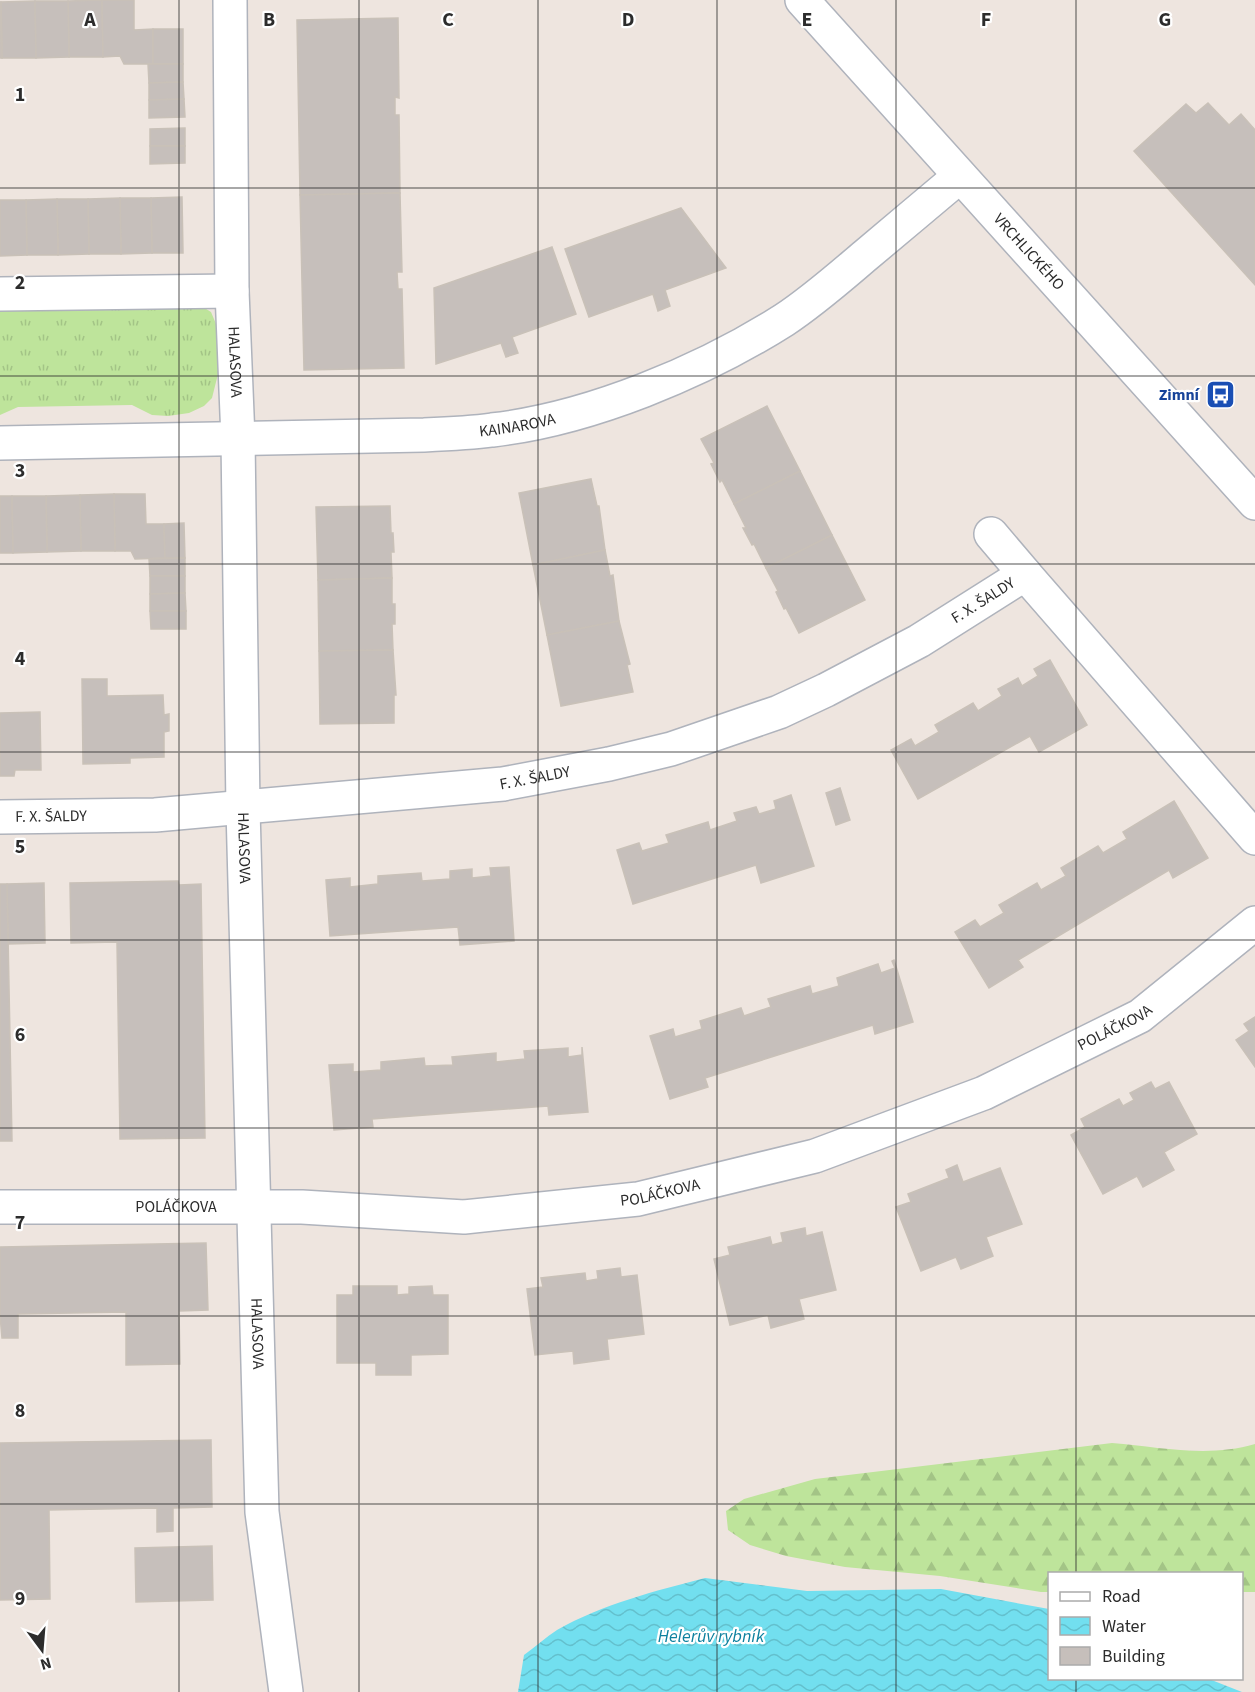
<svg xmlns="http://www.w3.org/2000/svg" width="1255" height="1692" font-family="'Source Sans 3',sans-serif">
<defs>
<pattern id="grass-tufts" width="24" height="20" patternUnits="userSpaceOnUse" patternTransform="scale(1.5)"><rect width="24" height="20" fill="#bee49b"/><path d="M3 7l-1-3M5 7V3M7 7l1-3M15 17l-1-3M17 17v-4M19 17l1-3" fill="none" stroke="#a3c486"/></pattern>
<pattern id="forest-firs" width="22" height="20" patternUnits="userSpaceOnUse" patternTransform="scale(1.5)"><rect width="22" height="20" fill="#bee49b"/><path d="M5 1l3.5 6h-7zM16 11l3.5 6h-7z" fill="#a3c486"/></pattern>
<pattern id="water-waves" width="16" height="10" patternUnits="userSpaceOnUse" patternTransform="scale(1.5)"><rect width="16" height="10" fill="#72dfef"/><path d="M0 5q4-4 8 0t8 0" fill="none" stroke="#63c0cd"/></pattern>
</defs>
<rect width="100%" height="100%" fill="#eee5df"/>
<polygon fill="url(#grass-tufts)" points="203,307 211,312 219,331 220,366 212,398 204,406 189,413 168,416 152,415 132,405 18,407 0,415 0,310"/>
<path fill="url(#forest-firs)" d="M1112,1443C1160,1447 1208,1458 1255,1444V1592H1242V1574H1050L1049,1592H1041L940,1576L845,1567L786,1556L750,1545L728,1530L726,1511L744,1499L815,1479Z"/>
<path fill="url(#water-waves)" d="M705,1578L807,1591L941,1589L1049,1609L1050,1678L1209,1679L1242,1692H518L524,1655C535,1647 546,1637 557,1630C603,1604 655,1591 705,1578Z"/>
<g fill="#c6bfbb" stroke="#c9c1b8" stroke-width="1.5">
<polygon points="102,0 103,57 69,57 68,1"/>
<polygon points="102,0 134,0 134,30 153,29 153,64 124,64 120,56 103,57"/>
<polygon points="35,1 36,58 2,58 1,2"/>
<polygon points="35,1 68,1 69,57 36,58"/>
<polygon points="0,2 1,2 2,58 0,58"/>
<polygon points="398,18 399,98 395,97 395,115 399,115 400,193 300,195 297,20"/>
<rect x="153" y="29" width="30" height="35"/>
<polygon points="148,64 183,64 183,82 149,83"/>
<polygon points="183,82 184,99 149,100 149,83"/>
<polygon points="184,99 185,117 149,118 149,100"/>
<polygon points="1208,103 1229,125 1241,114 1255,130 1255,285 1134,151 1186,104 1196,113"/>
<polygon points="185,128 185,146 150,146 150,129"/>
<polygon points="150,146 185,146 185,163 150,164"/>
<polygon points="400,193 402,272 397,272 398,289 402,289 404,368 304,370 300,195"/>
<polygon points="182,197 183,253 152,253 151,198"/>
<polygon points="120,198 151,198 152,253 121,254"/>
<polygon points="120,198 121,254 89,254 88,199"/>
<polygon points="57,199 88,199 89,254 58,255"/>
<polygon points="57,199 58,255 27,255 26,200"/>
<polygon points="0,200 26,200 27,255 0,256"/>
<polygon points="681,208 726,268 665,290 670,306 658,311 653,294 589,317 565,249"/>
<polygon points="552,247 576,314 512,337 518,353 506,357 501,343 436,364 434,288"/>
<polygon points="767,406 800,471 734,504 722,480 720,482 711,464 714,463 701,439"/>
<polygon points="800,471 832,535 766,568 754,544 752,545 743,528 746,528 734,504"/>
<polygon points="591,479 597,506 599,506 605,550 533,565 519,493"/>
<polygon points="114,494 145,494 146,524 164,524 165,558 135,559 131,551 115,551"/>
<polygon points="114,494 115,551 81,551 80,495"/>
<polygon points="80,495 81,551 47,552 46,496"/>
<polygon points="0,496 12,496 13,553 0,553"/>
<polygon points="12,496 46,496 47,552 13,553"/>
<polygon points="390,506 391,533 393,533 394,552 391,552 392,578 318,580 316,507"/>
<polygon points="184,523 185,558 165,558 164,524"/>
<polygon points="832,535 865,600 799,633 786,608 784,609 776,592 778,591 766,568"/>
<polygon points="605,550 610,576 613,575 619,621 547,635 533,565"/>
<polygon points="185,558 185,576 150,576 149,559"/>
<polygon points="150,576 185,576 185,593 150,594"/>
<polygon points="392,578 392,604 395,604 395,624 392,624 393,650 319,651 318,580"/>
<polygon points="185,593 186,611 150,611 150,594"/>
<polygon points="150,611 186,611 186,629 151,629"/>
<polygon points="619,621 630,664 627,665 633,692 561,706 547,635"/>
<polygon points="393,650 396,695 394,695 394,723 320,724 319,651"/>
<polygon points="1050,660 1087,725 1039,752 1030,736 918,799 891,750 911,739 915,746 939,732 935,725 973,703 978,711 1002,696 998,689 1018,678 1022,686 1038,676 1034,669"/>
<polygon points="82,679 107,679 107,696 163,695 164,715 169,714 169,731 164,732 164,757 130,758 130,763 83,764"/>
<polygon points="40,712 41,770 15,770 14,776 0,776 0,713"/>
<polygon points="840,788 850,820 836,825 826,793"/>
<polygon points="791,795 814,866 761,883 756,865 633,904 617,850 639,843 642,851 669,843 666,835 708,822 710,830 737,821 734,813 756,807 759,814 776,809 774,801"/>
<polygon points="1174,801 1208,858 1173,878 1169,870 1018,960 1023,967 989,988 955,932 975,920 980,927 1004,913 999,905 1037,883 1041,890 1066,876 1061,868 1098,846 1103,853 1127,839 1123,832"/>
<polygon points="509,867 514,941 460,945 458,927 330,936 326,880 350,878 350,887 378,884 378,876 421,873 422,881 450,879 450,871 472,869 472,878 491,876 490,868"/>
<polygon points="178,881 179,885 201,884 205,1138 120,1139 117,942 71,943 70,883"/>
<polygon points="44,883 45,943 8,944 7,884"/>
<polygon points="0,884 7,884 12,1141 0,1141"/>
<polygon points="894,960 913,1022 875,1034 873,1025 705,1078 708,1087 670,1099 650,1036 673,1029 675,1037 702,1029 700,1021 741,1008 744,1016 771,1007 768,999 810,986 812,994 839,986 837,978 878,964 881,973 895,968 892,961"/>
<polygon points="1255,1017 1255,1067 1236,1040 1249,1031 1244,1024"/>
<polygon points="582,1047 588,1112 549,1115 548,1106 372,1119 373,1127 334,1130 329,1065 353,1064 353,1072 381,1070 381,1062 424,1058 425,1066 453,1065 452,1057 496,1053 496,1062 525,1059 524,1051 568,1048 568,1057 582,1055"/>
<polygon points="1151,1082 1155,1089 1169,1082 1197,1134 1164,1152 1174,1170 1143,1187 1137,1176 1103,1194 1071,1135 1085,1127 1081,1119 1119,1099 1123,1106 1134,1100 1130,1093"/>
<polygon points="957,1165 963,1182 1000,1168 1022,1224 986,1237 993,1256 961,1269 956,1257 921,1271 896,1207 911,1202 908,1194 949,1178 946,1170"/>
<polygon points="805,1228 806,1236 822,1232 836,1290 799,1299 804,1319 771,1328 768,1315 730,1325 714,1259 730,1255 728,1247 770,1237 772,1245 783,1242 781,1233"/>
<polygon points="206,1243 208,1310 179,1311 180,1364 126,1365 126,1312 18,1314 18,1338 2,1338 0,1315 0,1247"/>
<polygon points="620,1268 621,1277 637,1275 644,1334 607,1339 609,1359 574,1364 573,1351 535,1355 527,1289 543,1287 541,1278 585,1273 586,1281 598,1279 597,1271"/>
<polygon points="353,1286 397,1286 397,1295 409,1294 409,1287 432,1286 433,1295 448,1295 448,1354 411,1355 411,1375 376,1375 376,1363 337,1363 337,1295 353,1295"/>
<polygon points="211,1440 212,1507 173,1508 173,1531 157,1532 157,1508 49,1510 50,1599 0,1600 0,1443"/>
<polygon points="212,1546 213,1600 136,1602 135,1548"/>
</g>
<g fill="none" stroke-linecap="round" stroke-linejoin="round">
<defs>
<g id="minor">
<path id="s1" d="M230,0L232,291L238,439L243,809L262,1512L286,1692"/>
<polyline points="0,294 232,291"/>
<path id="s2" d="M0,443L424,435C447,434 470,433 492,430C589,419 702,372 784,320C813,301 840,277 866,255C897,229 929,202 960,176"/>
<polyline points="991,534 1025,574"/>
<path id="s3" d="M0,817L155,815L503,784L609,764L671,749L779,712L826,690L919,641L1025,574L1255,838"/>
<path id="s4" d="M0,1207H302L464,1217L638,1199L815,1156L984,1093L1140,1016L1255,923"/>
</g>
<g id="tertiary">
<path id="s5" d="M802,0L1255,503"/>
</g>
</defs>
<use href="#minor" stroke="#afb3bc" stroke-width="36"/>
<use href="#tertiary" stroke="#afb3bc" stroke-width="36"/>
<use href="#minor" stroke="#fff" stroke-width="33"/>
<use href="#tertiary" stroke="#fff" stroke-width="33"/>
</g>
<path fill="none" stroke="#2c2c2c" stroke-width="1.5" stroke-opacity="0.55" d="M179,0V1692M359,0V1692M538,0V1692M717,0V1692M896,0V1692M1076,0V1574M0,188H1255M0,376H1255M0,564H1255M0,752H1255M0,940H1255M0,1128H1255M0,1316H1255M0,1504H1255M1076,1678V1692"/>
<defs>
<symbol id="bus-square" viewBox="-11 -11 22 22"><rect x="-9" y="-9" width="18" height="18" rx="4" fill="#1a4fb4" stroke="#fff"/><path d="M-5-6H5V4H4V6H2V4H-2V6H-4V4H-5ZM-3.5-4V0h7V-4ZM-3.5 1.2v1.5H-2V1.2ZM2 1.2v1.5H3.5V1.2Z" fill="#fff"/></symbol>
</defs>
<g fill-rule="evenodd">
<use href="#bus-square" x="1204" y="378" width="33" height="33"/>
</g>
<g text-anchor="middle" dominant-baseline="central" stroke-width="4.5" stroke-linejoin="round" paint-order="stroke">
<g font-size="16" fill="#2c2c2c" stroke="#fff">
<text stroke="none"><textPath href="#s5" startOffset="339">VRCHLICKÉHO</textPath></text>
<text stroke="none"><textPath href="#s1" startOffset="362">HALASOVA</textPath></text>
<text stroke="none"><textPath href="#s2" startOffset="518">KAINAROVA</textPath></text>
<text stroke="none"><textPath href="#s3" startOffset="1023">F. X. ŠALDY</textPath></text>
<text stroke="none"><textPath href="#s3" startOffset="537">F. X. ŠALDY</textPath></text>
<text stroke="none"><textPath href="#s3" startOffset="51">F. X. ŠALDY</textPath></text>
<text stroke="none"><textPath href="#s1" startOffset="848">HALASOVA</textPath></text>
<text stroke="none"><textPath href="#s4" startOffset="1148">POLÁČKOVA</textPath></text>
<text stroke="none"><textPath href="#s4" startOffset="662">POLÁČKOVA</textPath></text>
<text stroke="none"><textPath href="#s4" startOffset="176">POLÁČKOVA</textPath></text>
<text stroke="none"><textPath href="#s1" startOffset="1334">HALASOVA</textPath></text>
</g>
<g font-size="16" font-weight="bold" fill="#164399" stroke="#fff" text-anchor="end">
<text x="1199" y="395">Zimní</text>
</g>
<g font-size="18" font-style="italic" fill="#0d819f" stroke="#fff">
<text x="711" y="1636">Helerův rybník</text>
</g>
</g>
<g font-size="20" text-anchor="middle" font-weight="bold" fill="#2c2c2c" stroke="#fff" stroke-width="4.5" stroke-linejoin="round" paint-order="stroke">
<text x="90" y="26">A</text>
<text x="269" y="26">B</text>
<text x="448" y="26">C</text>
<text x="628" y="26">D</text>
<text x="807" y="26">E</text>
<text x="986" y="26">F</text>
<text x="1165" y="26">G</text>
<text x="20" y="101">1</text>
<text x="20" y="289">2</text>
<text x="20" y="477">3</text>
<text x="20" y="665">4</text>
<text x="20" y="853">5</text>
<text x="20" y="1041">6</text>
<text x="20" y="1229">7</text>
<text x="20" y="1417">8</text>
<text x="20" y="1605">9</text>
</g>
<rect x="1048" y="1572" width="195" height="108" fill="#ffffff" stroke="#ababab" stroke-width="1.5"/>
<rect x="1060" y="1592" width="30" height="9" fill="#ffffff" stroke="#ababab" stroke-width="1.5"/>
<text x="1102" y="1602" font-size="18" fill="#2c2c2c">Road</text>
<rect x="1060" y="1617" width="30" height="18" fill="url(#water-waves)" stroke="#ababab" stroke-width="1.5"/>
<text x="1102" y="1632" font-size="18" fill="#2c2c2c">Water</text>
<rect x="1060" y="1647" width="30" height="18" fill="#c6bfbb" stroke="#ababab" stroke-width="1.5"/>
<text x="1102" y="1662" font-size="18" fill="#2c2c2c">Building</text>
<g transform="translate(42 1650) rotate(164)" stroke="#ffffff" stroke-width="4.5" paint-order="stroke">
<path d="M0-4.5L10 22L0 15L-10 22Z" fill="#2c2c2c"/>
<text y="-9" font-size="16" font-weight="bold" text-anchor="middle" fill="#2c2c2c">N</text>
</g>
</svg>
